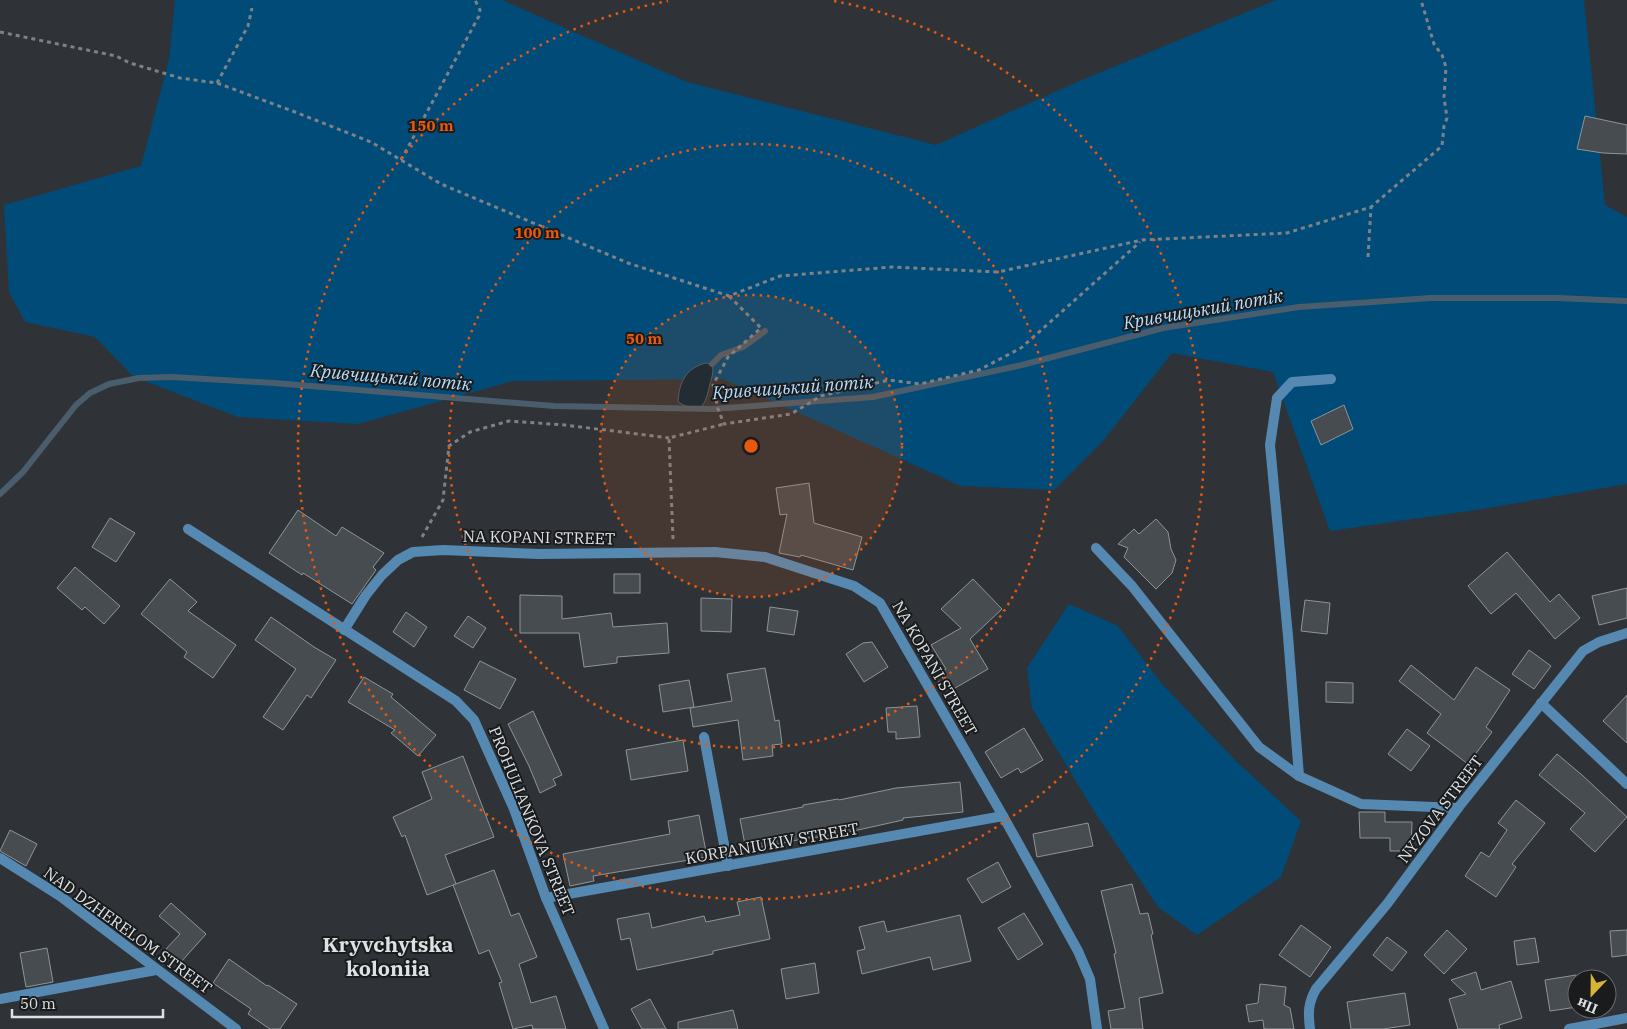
<svg xmlns="http://www.w3.org/2000/svg" width="1627" height="1029" font-family="'IBM Plex Serif',serif">
<rect width="100%" height="100%" fill="#2f3337"/>
<g fill="#004b78">
<polygon points="175,0 502,0 687,82 936,145 1077,82 1276,0 1584,0 1605,205 1627,217 1627,484 1476,510 1330,531 1273,372 1172,353 1104,440 1054,490 961,486 723,379 513,381 358,424 238,417 134,377 95,337 25,322 9,292 4,205 141,166 169,59"/>
<polygon points="1069,604 1118,626 1161,683 1236,761 1301,821 1281,877 1197,935 1158,907 1092,808 1032,708 1027,668"/>
</g>
<path fill="#092539" stroke="#495d6c" d="M706,363L712,364C714,371 712,377 710,384C705,406 702,416 678,402C679,382 686,368 706,363Z"/>
<g fill="none" stroke-linecap="round" stroke-linejoin="round">
<g stroke="#495d6c" stroke-width="6">
<polyline points="712,364 721,355 743,347 765,331"/>
<polyline points="0,494 23,472 76,405 90,393 109,384 139,378 172,377 274,383 554,406 713,409 873,397 1022,365 1163,328 1299,307 1431,298 1557,298 1627,301"/>
</g>
</g>
<g fill="#474c51" stroke="#8e9499">
<polygon points="1585,116 1627,125 1627,154 1603,153 1577,149"/>
<polygon points="1344,405 1353,429 1321,445 1311,421"/>
<polygon points="809,483 814,523 862,537 853,570 801,555 800,557 779,553 787,514 780,515 776,488"/>
<polygon points="298,510 336,536 342,527 384,553 373,567 376,570 352,604 303,573 302,575 269,553"/>
<polygon points="110,518 135,533 116,562 92,547"/>
<polygon points="1156,519 1168,532 1171,549 1176,560 1172,573 1156,589 1124,557 1128,548 1118,544 1134,529 1139,534"/>
<polygon points="1507,552 1550,602 1559,594 1580,618 1555,639 1516,593 1491,614 1468,586"/>
<polygon points="75,567 120,606 104,624 85,607 82,610 57,588"/>
<rect x="614" y="574" width="26" height="19"/>
<polygon points="170,579 197,602 188,611 236,645 213,678 184,657 187,652 141,614"/>
<polygon points="973,579 1002,609 970,639 988,669 950,691 940,673 946,669 931,645 961,628 941,609"/>
<polygon points="1627,588 1627,618 1599,625 1592,596"/>
<polygon points="520,595 562,596 562,619 611,613 613,627 667,623 669,653 617,657 617,663 584,667 579,633 520,633"/>
<polygon points="701,598 732,599 731,632 701,631"/>
<polygon points="1305,600 1330,603 1327,634 1301,631"/>
<polygon points="770,607 798,611 794,635 767,631"/>
<polygon points="406,612 427,627 414,647 393,632"/>
<polygon points="468,616 486,628 473,648 454,636"/>
<polygon points="271,617 314,647 336,660 311,698 307,695 283,730 263,717 296,669 255,640"/>
<polygon points="872,642 888,667 864,682 846,654 863,643"/>
<polygon points="1529,650 1551,666 1534,689 1512,674"/>
<polygon points="480,661 516,679 500,709 464,690"/>
<polygon points="1411,665 1454,700 1476,667 1510,690 1486,727 1492,732 1468,764 1427,733 1441,714 1399,681"/>
<polygon points="765,668 775,721 779,720 782,744 772,745 773,756 743,760 738,720 693,727 690,708 732,701 727,674"/>
<polygon points="364,677 393,694 391,697 436,735 418,756 391,733 395,730 348,702"/>
<polygon points="689,680 694,707 663,712 659,685"/>
<polygon points="1326,682 1353,683 1353,703 1326,702"/>
<polygon points="1627,695 1627,743 1603,721"/>
<polygon points="917,706 920,737 896,739 896,732 888,732 886,708"/>
<polygon points="533,711 562,775 553,779 556,785 540,793 529,766 508,724"/>
<polygon points="1024,728 1043,760 1021,773 1018,768 1001,778 985,752"/>
<polygon points="1407,729 1430,746 1411,771 1388,754"/>
<polygon points="683,740 688,771 631,780 626,750"/>
<polygon points="1557,754 1582,775 1627,817 1595,852 1570,829 1585,813 1539,775"/>
<polygon points="463,756 494,837 445,855 456,884 427,895 405,835 402,837 393,817 432,799 422,772"/>
<polygon points="960,782 963,812 903,818 903,820 831,836 808,838 746,850 740,819 803,807 803,805 838,799 839,800 896,788"/>
<polygon points="1516,800 1545,823 1512,864 1516,867 1496,897 1465,876 1481,852 1489,857 1507,830 1498,823"/>
<polygon points="1359,812 1385,812 1385,822 1412,822 1411,851 1390,851 1390,838 1360,838"/>
<polygon points="699,815 707,857 593,876 594,881 570,886 563,854 670,834 668,821"/>
<polygon points="1088,823 1093,846 1037,857 1033,834"/>
<polygon points="10,830 37,844 26,866 0,851"/>
<polygon points="998,862 1011,887 982,903 967,879"/>
<polygon points="494,870 511,916 519,913 537,957 519,964 531,1003 556,996 566,1029 533,1029 532,1025 513,1029 499,983 502,982 489,950 479,954 453,885"/>
<polygon points="1132,884 1140,914 1148,913 1153,934 1151,935 1163,993 1139,998 1143,1029 1111,1029 1108,1011 1125,1008 1114,954 1116,953 1101,891"/>
<polygon points="761,897 770,939 713,951 713,954 637,970 630,938 621,940 617,919 649,913 652,928 704,916 706,922 740,915 737,902"/>
<polygon points="171,903 206,934 181,962 166,949 180,934 159,916"/>
<polygon points="1024,913 1043,944 1018,960 998,928"/>
<polygon points="960,915 971,961 933,970 930,957 862,974 857,951 865,949 859,927 884,921 887,932"/>
<polygon points="1301,925 1331,947 1310,977 1279,955"/>
<polygon points="1447,930 1467,949 1444,974 1424,955"/>
<polygon points="1627,930 1627,955 1612,957 1610,931"/>
<polygon points="1387,937 1407,952 1392,971 1373,955"/>
<polygon points="1535,938 1539,962 1517,965 1514,941"/>
<polygon points="47,948 53,982 26,987 20,953"/>
<polygon points="229,959 267,986 268,985 297,1004 280,1029 270,1029 248,1014 251,1009 213,983"/>
<polygon points="815,963 819,993 786,999 781,969"/>
<polygon points="1476,972 1481,990 1511,981 1522,1018 1499,1025 1500,1029 1458,1029 1449,999 1466,994 1451,980"/>
<polygon points="1576,975 1577,1007 1550,1011 1545,980"/>
<polygon points="1260,984 1286,987 1284,1005 1290,1008 1294,1029 1264,1029 1263,1020 1249,1022 1246,1005 1258,1003"/>
<polygon points="1405,993 1410,1025 1383,1029 1351,1029 1347,1002"/>
<polygon points="650,999 666,1029 642,1029 631,1009"/>
<polygon points="733,1010 738,1029 678,1029 678,1022"/>
</g>
<g fill="none" stroke-linecap="round" stroke-linejoin="round">
<g stroke="#7f8285" stroke-width="3" stroke-dasharray="4 4" stroke-linecap="butt">
<polyline points="0,32 116,56 130,63 180,78 217,83 295,112 371,142 441,184 628,263 729,296 780,276 892,267 998,272 1142,240 1287,233 1371,207 1442,146 1444,126 1447,118 1444,97 1446,67 1442,55 1434,44 1421,0"/>
<polyline points="217,83 248,26 252,8"/>
<polyline points="401,160 479,16 480,10 475,0"/>
<polyline points="1368,257 1371,207"/>
<polyline points="729,296 761,328 728,357 713,385 718,409 724,424 791,414 821,396 889,380 920,384 979,370 1021,348 1140,242"/>
<polyline points="422,537 443,500 449,446 470,432 509,421 565,425 669,438"/>
<polyline points="673,539 669,438 724,424"/>
</g>
<g stroke="#5689b2" stroke-width="10">
<polyline points="1096,548 1132,586 1259,747 1299,776 1361,804 1458,808"/>
<polyline points="704,737 728,866"/>
<polyline points="1299,776 1288,636 1270,445 1277,398 1292,382 1331,379"/>
</g>
<g stroke="#5689b2" stroke-width="10">
<polyline points="188,529 456,701 474,720 514,809 546,898 604,1029"/>
<polyline points="344,630 366,595 382,575 398,560 413,552 443,550 539,554 715,552 765,557 854,586 880,603 1003,816 1078,951 1090,979 1097,1029"/>
<polyline points="1541,703 1627,784"/>
<polyline points="0,858 60,896 236,1029"/>
<polyline points="546,898 1003,816"/>
<polyline points="0,999 156,970"/>
<path d="M1310,1029C1308,1013 1308,1003 1316,989L1387,904L1458,808L1583,651L1599,642L1627,633"/>
<polyline points="1569,1029 1627,1018"/>
</g>
</g>
<circle cx="751" cy="446" r="151" fill="#e8590c" fill-opacity=".12"/>
<g fill="none" stroke="#e8590c" stroke-width="2.5" stroke-dasharray="2.5 5">
<circle cx="751" cy="446" r="151"/>
<circle cx="751" cy="446" r="302"/>
<path d="M834 1A453 453 0 1 1 668 1"/>
</g>
<g text-anchor="middle" dominant-baseline="central" stroke-width="4" stroke-linejoin="round" paint-order="stroke">
<g font-size="16" fill="#dee1e3" stroke="#191b1d">
<text transform="translate(539 537) rotate(1)">NA KOPANI STREET</text>
<text transform="translate(935 668) rotate(60)">NA KOPANI STREET</text>
<text transform="translate(1440 809) rotate(-53)">NYZOVA STREET</text>
<text transform="translate(532 821) rotate(68)">PROHULIANKOVA STREET</text>
<text transform="translate(772 843) rotate(-10)">KORPANIUKIV STREET</text>
<text transform="translate(128 930) rotate(36)">NAD DZHERELOM STREET</text>
</g>
<g font-size="18" font-style="italic" fill="#b4dcfd" stroke="#191b1d">
<text transform="translate(1203 309) rotate(-10)">Кривчицький потік</text>
<text transform="translate(391 377) rotate(5)">Кривчицький потік</text>
<text transform="translate(793 387) rotate(-4)">Кривчицький потік</text>
</g>
<g font-size="21" font-weight="bold" fill="#dee1e3" stroke="#191b1d">
<text x="388" y="944">Kryvchytska<tspan x="388" dy="24">koloniia</tspan></text>
</g>
</g>
<circle cx="751" cy="446" r="8" fill="#e8590c" stroke="#191b1d" stroke-width="2.5"/>
<g font-size="15" text-anchor="middle" font-weight="bold" fill="#e8590c" stroke="#191b1d" stroke-width="4" stroke-linejoin="round" paint-order="stroke">
<text x="431" y="131">150 m</text>
<text x="537" y="238">100 m</text>
<text x="644" y="344">50 m</text>
</g>
<g transform="translate(1592 994) rotate(202)"><circle r="24" fill="#191b1d" stroke="#686a6c"/>
<path d="M0-4L9 19L0 12L-9 19Z" fill="#d6b534"/>
<text y="-8" font-size="14" font-weight="bold" text-anchor="middle" fill="#dee1e3">Пн</text>
</g>
<path d="M12 1009v8h151v-8" fill="none" stroke="#dee1e3" stroke-width="2.5"/>
<text x="20" y="1009" font-size="15" fill="#dee1e3" stroke="#191b1d" stroke-width="4" paint-order="stroke">50 m</text>
</svg>
